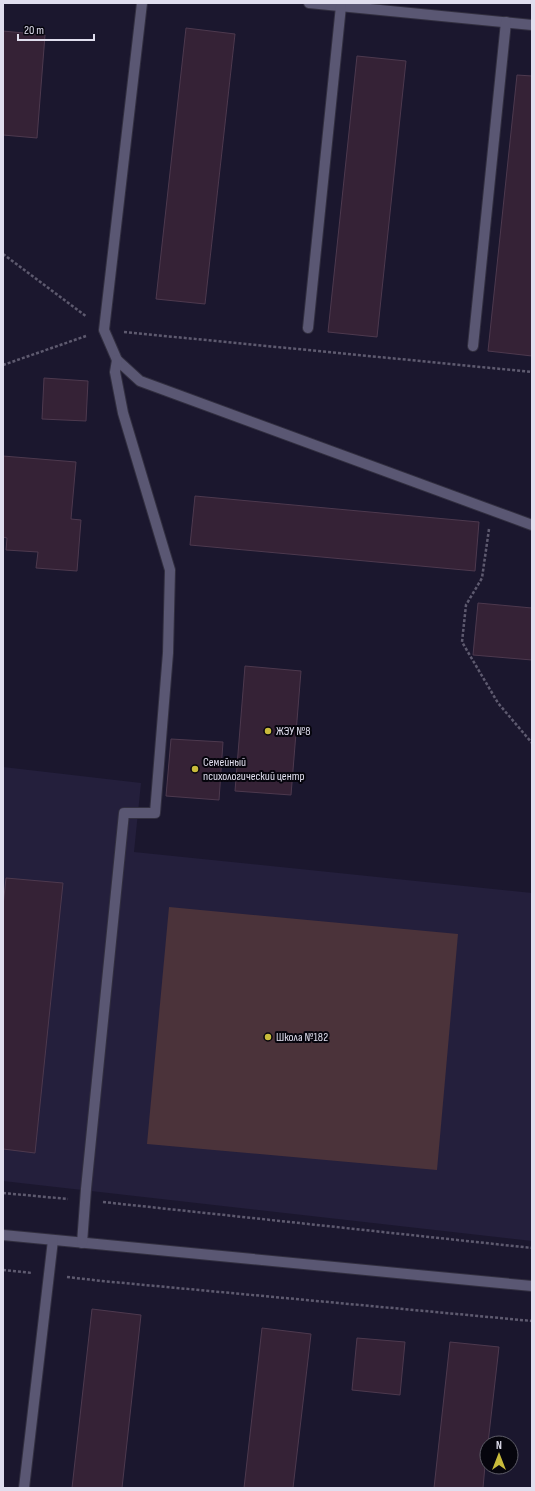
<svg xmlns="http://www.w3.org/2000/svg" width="535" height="1491" font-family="'Sofia Sans Condensed',sans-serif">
<rect width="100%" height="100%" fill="#1b172e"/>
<polygon fill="#241f3c" points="3,767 141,783 134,852 532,893 532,1241 3,1181"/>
<polygon fill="#4b333a" points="169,907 458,934 437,1170 147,1144"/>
<g fill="#352236" stroke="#4d394e">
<polygon points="186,28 235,34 205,304 156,299"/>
<polygon points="3,31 45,35 37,138 3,135"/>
<polygon points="357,56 406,61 377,337 328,332"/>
<polygon points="517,75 532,76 532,356 488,351"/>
<polygon points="44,378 88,381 86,421 42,419"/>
<polygon points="3,456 76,462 71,519 81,520 77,571 36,568 38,552 6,550 7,538 3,537"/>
<polygon points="195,496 479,522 475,571 190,545"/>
<polygon points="478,603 532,608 532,660 473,655"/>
<polygon points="245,666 301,671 291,795 235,791"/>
<polygon points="171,739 223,742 219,800 166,796"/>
<polygon points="6,878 63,883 35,1153 3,1149 3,906"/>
<polygon points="92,1309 141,1315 122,1488 72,1488"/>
<polygon points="262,1328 311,1334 293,1488 244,1488"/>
<polygon points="357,1338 405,1342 400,1395 352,1390"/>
<polygon points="450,1342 499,1347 488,1443 487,1443 483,1488 434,1488"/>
</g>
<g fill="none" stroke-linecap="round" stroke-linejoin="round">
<defs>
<g id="service">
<polyline points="142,3 104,330 117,360 140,381 532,525"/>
<polyline points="309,3 532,25"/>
<polyline points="308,328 341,6"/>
<polyline points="473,346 506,22"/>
<polyline points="3,1235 532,1286"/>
<polyline points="82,1243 86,1189 124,813 155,813 168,653 170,570 123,413 115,372 117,360"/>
<polyline points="24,1488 53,1240"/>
</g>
</defs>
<use href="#service" stroke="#322f40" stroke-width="12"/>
<g stroke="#5e5a6f" stroke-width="2.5" stroke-dasharray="3 2" stroke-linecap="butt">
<polyline points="3,254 87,317"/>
<polyline points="124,332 532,372"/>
<polyline points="3,365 86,336"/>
<polyline points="489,529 482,578 466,605 462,642 498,703 532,743"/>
<polyline points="3,1193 68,1199"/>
<polyline points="103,1202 532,1248"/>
<polyline points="3,1270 32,1273"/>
<polyline points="67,1277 102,1281 532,1321"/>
</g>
<use href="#service" stroke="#5a5773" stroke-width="10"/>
</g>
<g fill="#c9bb3b" stroke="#06050d" stroke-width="1.5">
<circle cx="268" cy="731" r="4"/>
<circle cx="195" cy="769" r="4"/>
<circle cx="268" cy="1037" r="4"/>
</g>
<g text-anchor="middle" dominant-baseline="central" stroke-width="4" stroke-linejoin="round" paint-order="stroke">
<g font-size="12" fill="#e0deee" stroke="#06050d" text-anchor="start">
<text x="276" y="731">ЖЭУ №8</text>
<text x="203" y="762">Семейный<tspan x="203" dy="14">психологический центр</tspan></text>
<text x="276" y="1037">Школа №182</text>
</g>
</g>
<rect width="535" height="1491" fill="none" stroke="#e0deee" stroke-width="8"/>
<g transform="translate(499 1455)"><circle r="19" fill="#06050d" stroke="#5d5c67"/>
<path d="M0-3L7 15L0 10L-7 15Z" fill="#c9bb3b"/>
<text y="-6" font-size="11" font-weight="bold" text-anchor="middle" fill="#e0deee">N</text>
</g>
<path d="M18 34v6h76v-6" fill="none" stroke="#e0deee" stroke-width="2"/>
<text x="24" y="34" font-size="12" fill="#e0deee" stroke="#06050d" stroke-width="3" paint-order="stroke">20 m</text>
</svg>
